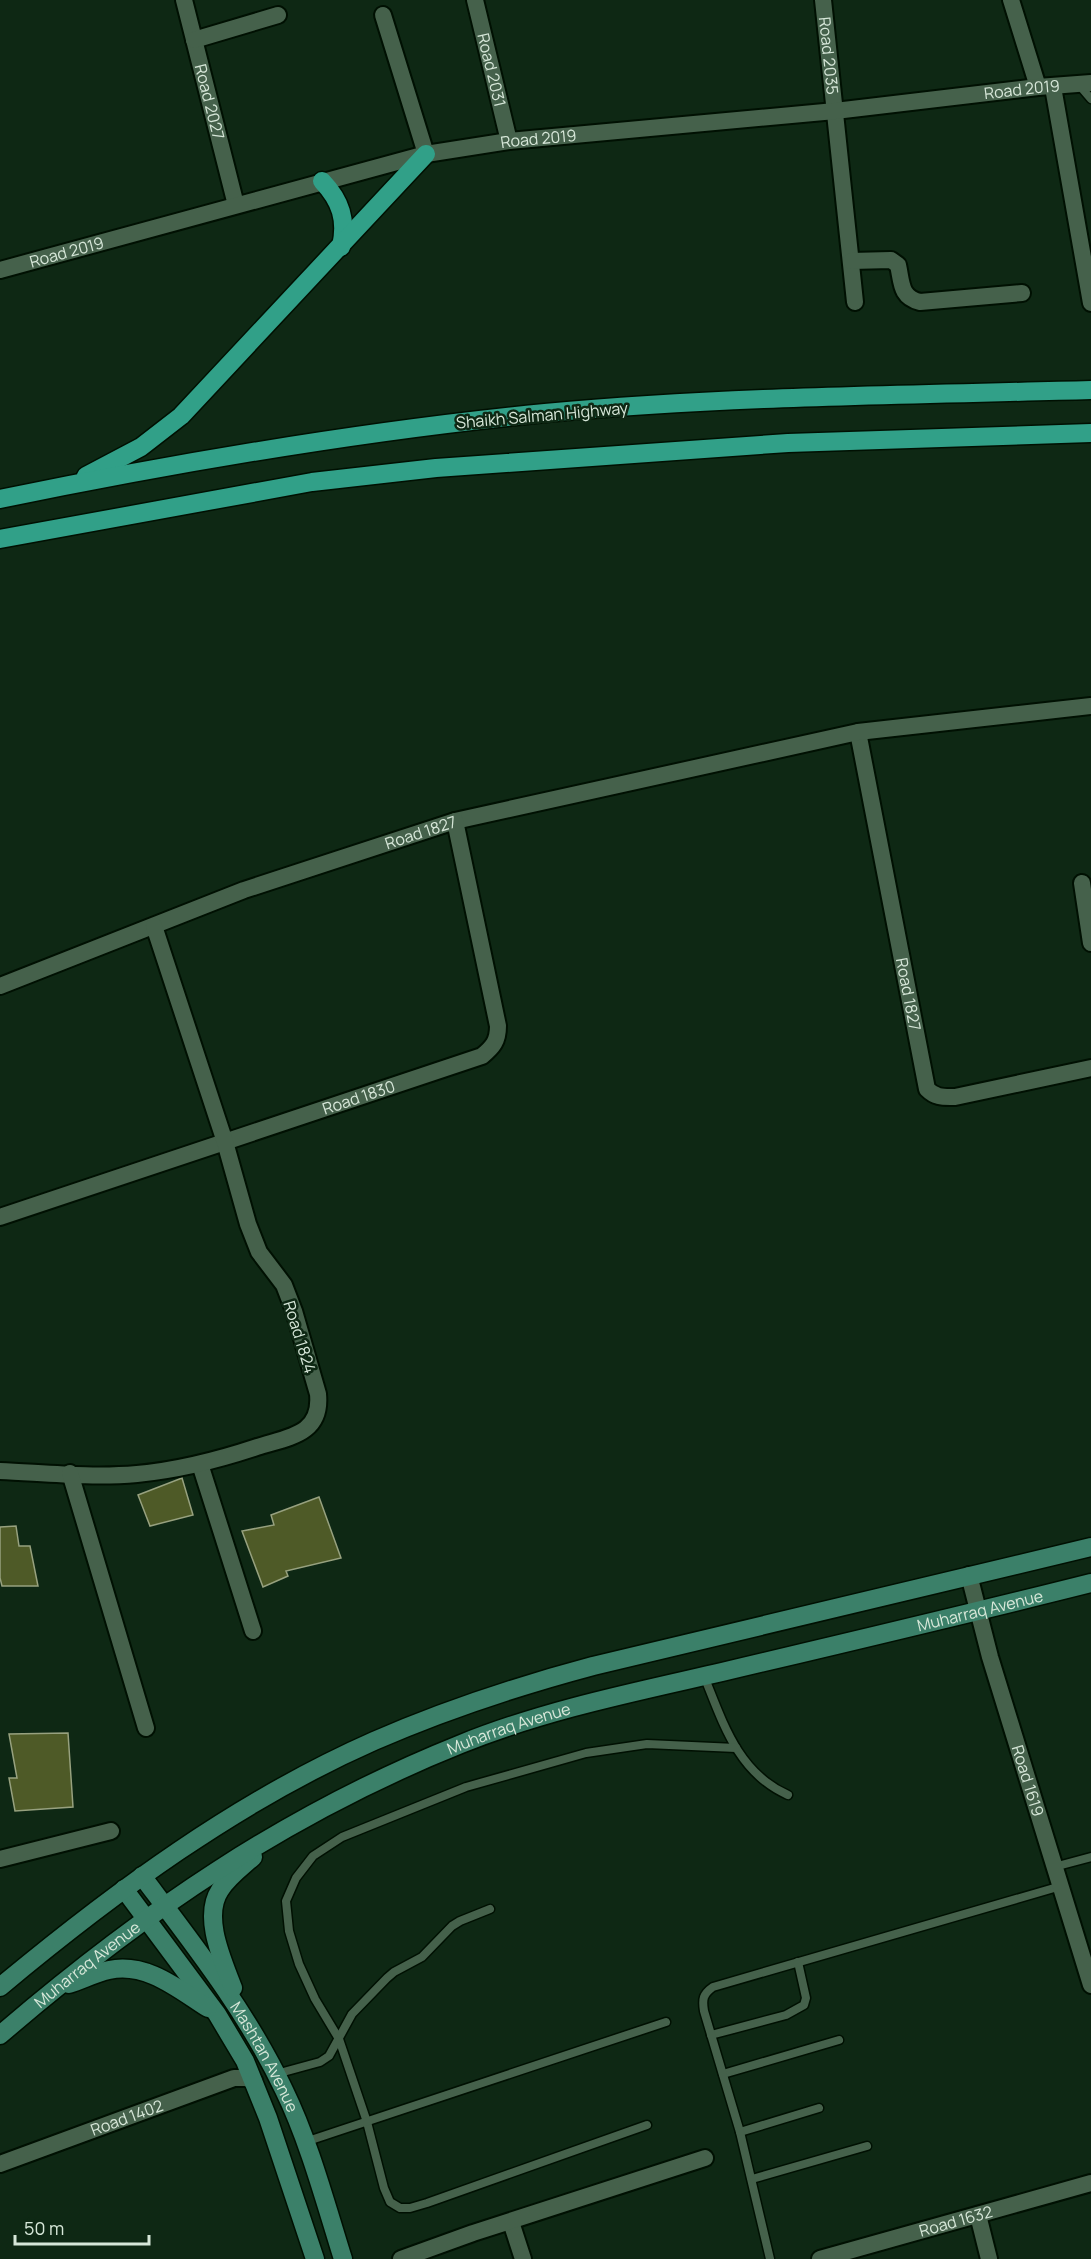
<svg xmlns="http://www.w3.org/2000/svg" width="1091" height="2259" font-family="Manrope,sans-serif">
<rect width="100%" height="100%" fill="#0e2814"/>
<g fill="#4e5a27" stroke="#97a17f" stroke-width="1.5">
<polygon points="182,1478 193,1515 150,1526 138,1495"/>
<polygon points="319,1497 341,1558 286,1571 288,1576 263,1587 242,1531 274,1525 271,1515"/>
<polygon points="16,1526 19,1546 30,1546 38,1586 2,1586 0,1578 0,1527"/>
<polygon points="68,1733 73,1807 15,1811 9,1778 17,1778 9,1734"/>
</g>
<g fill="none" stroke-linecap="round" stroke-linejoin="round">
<defs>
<g id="lane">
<polyline points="1079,85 1091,99"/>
<path d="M704,1676C723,1723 738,1773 788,1795"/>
<polyline points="1054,1867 1091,1857"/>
<polyline points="711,2035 786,2015 804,2005 806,1998 798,1962"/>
<polyline points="276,2074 320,2062 329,2056 352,2014 387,1978 394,1972 422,1957 452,1926 460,1921 490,1909"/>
<polyline points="723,2074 839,2040"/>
<polyline points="647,2125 427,2203 410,2208 400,2208 390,2202 384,2188 367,2122 339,2039 315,1999 299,1964 289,1931 286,1901 296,1878 313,1856 342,1837 466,1787 586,1753 647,1744 736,1748"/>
<polyline points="740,2132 819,2108"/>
<polyline points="305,2142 666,2022"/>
<polyline points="752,2179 867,2146"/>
<path d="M770,2259L740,2132L704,2011C702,1999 703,1994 713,1987L1061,1886"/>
</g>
<g id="street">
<path id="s1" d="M184,0L236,205"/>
<path id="s2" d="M475,0L509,141"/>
<path id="s3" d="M823,0L855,302"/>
<polyline points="1011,0 1038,87"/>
<polyline points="383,15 426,154"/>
<polyline points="194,40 278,15"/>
<polyline points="1053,87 1091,303"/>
<path d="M851,261L891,260L898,265C902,283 900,297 920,302L1022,293"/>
<path id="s4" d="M0,270L426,154L509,141L835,111L1038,87L1091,83"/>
<path id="s5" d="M858,732L927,1089C936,1098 943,1097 955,1097L1091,1068"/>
<polyline points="1082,883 1091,943"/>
<path id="s6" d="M0,986L244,890L455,821L858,732L1091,706"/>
<path id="s7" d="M0,1217L482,1056C493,1047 498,1041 498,1026L455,821"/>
<polyline points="200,1464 253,1631"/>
<path d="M0,1471C45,1473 92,1478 137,1474C179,1470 218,1460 257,1447C288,1437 322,1435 318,1394L294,1311L284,1285L259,1252L248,1224L225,1142L154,926"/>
<polyline points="70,1473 146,1728"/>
<path id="s8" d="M969,1575L990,1657L1091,1985"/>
<polyline points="0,1859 111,1831"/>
<path id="s9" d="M0,2164L234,2078H246L254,2081"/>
<polyline points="978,2215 989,2259"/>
<polyline points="511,2222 523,2259"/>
<polyline points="401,2259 473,2233 705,2158"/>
<path id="s10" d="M820,2259L1091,2183"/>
</g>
<g id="secondary">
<path id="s11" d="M142,1876C194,1945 247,2012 284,2090C309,2141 326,2205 343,2259"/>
<polyline points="124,1889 217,2014 245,2061 268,2118 315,2259"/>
<path d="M69,1984C82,1980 95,1973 109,1970C147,1962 178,1989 208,2008"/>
<path d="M0,1987C114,1892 238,1801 374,1741C445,1710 518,1686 593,1666L1091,1547"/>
<path d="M233,1988C223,1961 202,1917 220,1890C228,1877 242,1867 253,1857"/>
<path id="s12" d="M0,2035C142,1913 286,1814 461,1744C545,1710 635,1692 722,1672C845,1643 968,1614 1091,1583"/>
</g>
<g id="primary">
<path d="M322,181C341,201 347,220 341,247"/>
<polyline points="86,476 141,447 181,416 426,154"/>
<path d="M0,499C180,462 362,431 545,413C727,396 909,395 1091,390"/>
<polyline points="0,539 312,482 436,468 788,443 1091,433"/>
</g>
</defs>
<use href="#lane" stroke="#001002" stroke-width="11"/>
<use href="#street" stroke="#001002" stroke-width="20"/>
<use href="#secondary" stroke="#001002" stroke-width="21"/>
<use href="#primary" stroke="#001002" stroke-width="21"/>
<use href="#lane" stroke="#45614b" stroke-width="8"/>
<use href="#street" stroke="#45614b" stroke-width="16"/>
<use href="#secondary" stroke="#3b8069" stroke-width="18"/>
<use href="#primary" stroke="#31a088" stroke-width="18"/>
</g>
<g text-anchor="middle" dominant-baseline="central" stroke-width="5" stroke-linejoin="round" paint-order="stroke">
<g font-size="16" fill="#d7e7d9" stroke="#0e2814">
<text stroke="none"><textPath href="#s3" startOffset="56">Road 2035</textPath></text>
<text stroke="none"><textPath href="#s2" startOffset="72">Road 2031</textPath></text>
<text stroke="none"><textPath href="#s4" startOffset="1041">Road 2019</textPath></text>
<text stroke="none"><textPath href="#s1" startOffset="105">Road 2027</textPath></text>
<text stroke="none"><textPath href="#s4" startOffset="555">Road 2019</textPath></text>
<text stroke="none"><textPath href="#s4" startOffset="69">Road 2019</textPath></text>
<text transform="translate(542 415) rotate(-5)">Shaikh Salman Highway</text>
<text stroke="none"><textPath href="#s6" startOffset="448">Road 1827</textPath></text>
<text stroke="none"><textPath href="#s5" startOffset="267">Road 1827</textPath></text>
<text stroke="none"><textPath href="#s7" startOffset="378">Road 1830</textPath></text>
<text transform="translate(300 1337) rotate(73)">Road 1824</text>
<text stroke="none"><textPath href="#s12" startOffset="1084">Muharraq Avenue</textPath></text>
<text stroke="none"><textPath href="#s12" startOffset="598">Muharraq Avenue</textPath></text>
<text stroke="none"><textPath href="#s8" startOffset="214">Road 1619</textPath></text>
<text stroke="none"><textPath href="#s12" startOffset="112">Muharraq Avenue</textPath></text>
<text stroke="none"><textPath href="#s11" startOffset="219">Mashtan Avenue</textPath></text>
<text stroke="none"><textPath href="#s9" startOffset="135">Road 1402</textPath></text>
<text stroke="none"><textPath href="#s10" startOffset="141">Road 1632</textPath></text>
</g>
</g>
<path d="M15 2235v9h134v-9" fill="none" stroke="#d7e7d9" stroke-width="3"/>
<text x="24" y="2235" font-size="18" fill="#d7e7d9" stroke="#0e2814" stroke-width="4.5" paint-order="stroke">50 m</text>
</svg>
